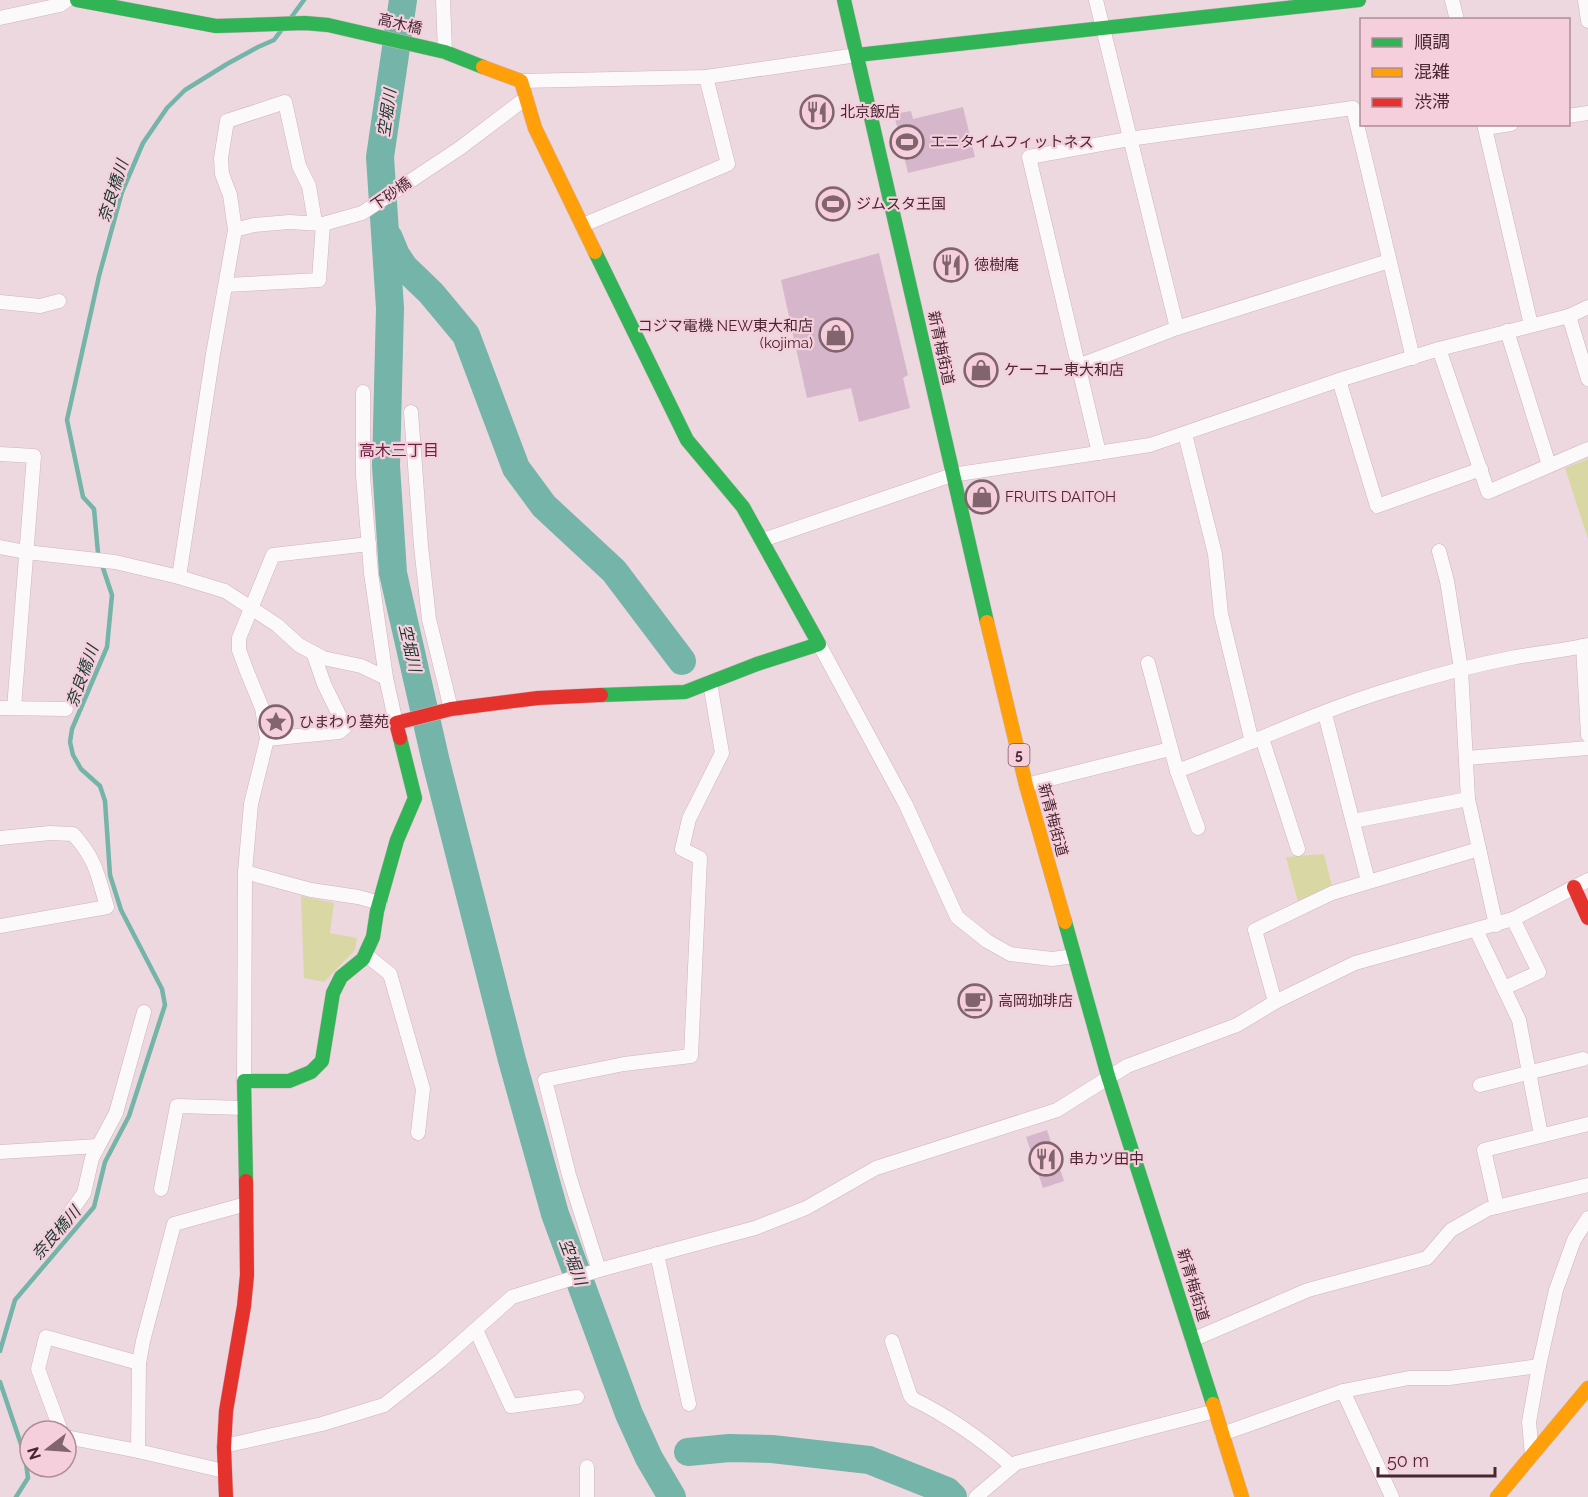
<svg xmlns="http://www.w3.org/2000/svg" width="1588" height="1497" font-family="Raleway,'Noto Sans JP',sans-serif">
<rect width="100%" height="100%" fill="#edd8df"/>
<g fill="#d9d8a4">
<polygon points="1588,459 1588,539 1565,468"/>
<polygon points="1324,854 1332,886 1298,902 1286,857"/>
<polygon points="301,896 334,903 330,933 357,938 355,950 324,982 304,978"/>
</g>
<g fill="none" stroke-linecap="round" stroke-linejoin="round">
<g stroke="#75b4a8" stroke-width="4.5">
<polyline points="290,19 304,0"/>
<polyline points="0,1351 15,1300 94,1207 105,1162 129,1116 165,1005 162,989 121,910 110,875 105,801 100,786 81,769 73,755 70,742 72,729 107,647 112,595 98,553 94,509 83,497 67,420 99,276 122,192 143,143 167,108 185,90 227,64 258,47 274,40 283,28"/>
<polyline points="0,1382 25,1456 28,1478 16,1497"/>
</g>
<g stroke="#75b4a8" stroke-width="28">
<polyline points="403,0 380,157 390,308 386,466 393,573 436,762 512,1060 555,1214 629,1414 649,1458 672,1497"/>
<polyline points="389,238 396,255 404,267 431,293 466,335 516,468 544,506 614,571 682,661"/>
<polyline points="688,1452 729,1448 772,1449 869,1460 947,1491 953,1497"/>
</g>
</g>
<g fill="#d5b6ca">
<polygon points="963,107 975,157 908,173 894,114 911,111 913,119"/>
<polygon points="879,253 908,375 903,378 910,408 859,422 851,388 807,398 781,280"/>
<polygon points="1047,1130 1064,1181 1043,1188 1026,1137"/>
</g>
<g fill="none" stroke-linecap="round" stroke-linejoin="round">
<defs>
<g id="street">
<polyline points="443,0 445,52"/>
<polyline points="1096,0 1177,328"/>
<polyline points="1452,0 1457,20"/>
<polyline points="1585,0 1588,21"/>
<polyline points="0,18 60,5 67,0"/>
<polyline points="521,81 706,77 857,55"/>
<polyline points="1568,116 1588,113"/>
<polyline points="1484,124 1531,325"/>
<polyline points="1485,128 1511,124"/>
<polyline points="583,225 728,164 706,77"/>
<polyline points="235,230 230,195 222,174 221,158 227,121 285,102 299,166 309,186 315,222"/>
<polyline points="226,285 319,280 323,224"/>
<polyline points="0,302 40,306 59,301"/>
<polyline points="1569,316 1588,379"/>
<polyline points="1507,331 1549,465"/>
<polyline points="1439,349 1488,492 1588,449"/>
<polyline points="1078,366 1177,328 1389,261"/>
<polyline points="1339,380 1377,506 1481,469"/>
<polyline points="363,392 363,476 371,573 386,678 396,723"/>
<polyline points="411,412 421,546 429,619 451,709"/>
<polyline points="1185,434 1215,554 1221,614 1252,742"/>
<polyline points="1099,453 1029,157 1129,139 1353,108 1413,358"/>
<polyline points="0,454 34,456 14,708"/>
<polyline points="763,540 952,475 1150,445 1339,380 1439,349 1569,316 1588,307"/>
<polyline points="0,547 26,552 115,562 179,577 225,591 277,625 299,645 323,658 361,666 386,678"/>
<polyline points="1439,551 1447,581 1461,669 1468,799 1496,925"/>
<polyline points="179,577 213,354 235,230 254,225 289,222 323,224 362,213 460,148 526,98"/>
<polyline points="819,644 906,805 957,917 987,941 1010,954 1052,959 1074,956"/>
<polyline points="1583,646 1588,735"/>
<path d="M1148,663L1177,771C1249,745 1318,711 1391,689C1432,676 1474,665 1516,657C1540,653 1564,650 1588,645"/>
<polyline points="0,708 66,709"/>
<polyline points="1325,714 1368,881"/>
<polyline points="1262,738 1298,849"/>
<polyline points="267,739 339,732 345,727 324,684 313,652"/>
<polyline points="1467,758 1588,748"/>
<polyline points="1177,771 1198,828"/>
<polyline points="1026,785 1170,749"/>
<polyline points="1353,821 1468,799"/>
<path d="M0,838L50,833L73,834C96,859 98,876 107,907L0,926"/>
<polyline points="245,872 311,890 358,897 380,903"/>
<polyline points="1476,930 1519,1020 1541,1135"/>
<polyline points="365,954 390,974 423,1089 418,1133"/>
<polyline points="1504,988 1539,972 1513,919"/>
<polyline points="1275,1002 1255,930 1332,893 1479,849"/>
<polyline points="244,1081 245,872 251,804 267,739 262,708 246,669 239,650 239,638 273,555 369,544"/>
<polyline points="1480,1085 1583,1059"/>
<polyline points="0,1152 98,1146"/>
<polyline points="161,1189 177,1106 244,1108"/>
<polyline points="1497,1207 1484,1150 1588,1124"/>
<polyline points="63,1223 84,1193 92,1158 116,1113 144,1012"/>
<polyline points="657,1254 689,1404"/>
<polyline points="599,1270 569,1175 545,1080 624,1064 691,1056 700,858 682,849 689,819 722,753 710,683"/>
<polyline points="476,1330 511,1406 577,1397"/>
<polyline points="1192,1340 1308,1290 1427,1258 1451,1230 1488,1209 1588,1185"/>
<path d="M892,1341L910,1395L913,1399C950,1417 981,1439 1012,1466"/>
<polyline points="1343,1391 1392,1497"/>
<polyline points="61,1431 38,1369 46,1337 139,1363"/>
<polyline points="1222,1434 1343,1391 1409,1378 1449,1378 1539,1366"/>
<polyline points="66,1437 138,1451"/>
<polyline points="224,1446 322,1424 384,1405 440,1361 512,1297 599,1270 755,1228 806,1208 876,1168 1057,1110 1127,1066 1237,1025 1275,1002 1355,963 1513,919 1588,880"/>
<polyline points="1532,1455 1529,1422 1539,1366 1556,1290 1574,1240 1588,1218"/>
<polyline points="587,1467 587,1497"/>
<polyline points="224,1471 138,1451 139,1363 143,1341 174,1224 246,1204"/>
<polyline points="976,1497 1016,1463 1215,1411"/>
</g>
<g id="fast">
<polyline points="77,0 216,26 305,23 328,25 445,52 483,67"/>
<polyline points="844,0 987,622"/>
<polyline points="857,55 1359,0"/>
<polyline points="595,252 687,440 743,507 819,644 757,664 685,692 601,695"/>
<polyline points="1065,922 1108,1076 1213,1404"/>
<polyline points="246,1181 244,1081 289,1081 311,1072 322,1061 333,993 341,977 363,959 373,937 377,911 397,840 415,798 400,738"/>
</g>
<g id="slow">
<polyline points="483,67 521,81 535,128 595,252"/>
<polyline points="987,622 1026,785 1065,922"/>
<polyline points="1213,1404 1242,1497"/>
<polyline points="1497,1497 1588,1388"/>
</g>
<g id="jam">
<polyline points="400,738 396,723 451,709 538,698 601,695"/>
<polyline points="1574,887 1588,918"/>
<polyline points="226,1497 224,1448 226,1411 244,1306 247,1275 246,1181"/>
</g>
</defs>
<use href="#street" stroke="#ceb4be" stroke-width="15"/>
<use href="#fast" stroke="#ceb4be" stroke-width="15"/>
<use href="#slow" stroke="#ceb4be" stroke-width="15"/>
<use href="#jam" stroke="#ceb4be" stroke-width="15"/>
<use href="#street" stroke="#fcf9fa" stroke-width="14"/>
<use href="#fast" stroke="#30b455" stroke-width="14"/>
<use href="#slow" stroke="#ff9f0a" stroke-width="14"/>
<use href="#jam" stroke="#e5322d" stroke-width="14"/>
</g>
<defs>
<symbol id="restaurant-ring" viewBox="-11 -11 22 22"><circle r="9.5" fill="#f5d0dc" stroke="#82646f" stroke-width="1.5"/><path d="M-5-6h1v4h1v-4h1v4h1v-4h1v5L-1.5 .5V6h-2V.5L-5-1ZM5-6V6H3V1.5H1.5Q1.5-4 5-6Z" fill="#82646f"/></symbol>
<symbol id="stadium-ring" viewBox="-11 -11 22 22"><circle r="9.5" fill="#f5d0dc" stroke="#82646f" stroke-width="1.5"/><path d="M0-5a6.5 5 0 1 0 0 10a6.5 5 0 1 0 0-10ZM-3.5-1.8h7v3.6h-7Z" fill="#82646f"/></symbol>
<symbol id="shop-ring" viewBox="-11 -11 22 22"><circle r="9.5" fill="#f5d0dc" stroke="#82646f" stroke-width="1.5"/><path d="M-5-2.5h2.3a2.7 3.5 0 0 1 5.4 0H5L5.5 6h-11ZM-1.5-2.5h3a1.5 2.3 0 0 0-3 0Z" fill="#82646f"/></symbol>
<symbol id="sight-ring" viewBox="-11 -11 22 22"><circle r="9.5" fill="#f5d0dc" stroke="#82646f" stroke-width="1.5"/><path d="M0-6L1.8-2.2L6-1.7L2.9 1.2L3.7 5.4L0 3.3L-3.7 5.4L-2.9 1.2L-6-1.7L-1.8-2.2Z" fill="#82646f"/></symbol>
<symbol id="cafe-ring" viewBox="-11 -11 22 22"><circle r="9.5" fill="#f5d0dc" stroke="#82646f" stroke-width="1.5"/><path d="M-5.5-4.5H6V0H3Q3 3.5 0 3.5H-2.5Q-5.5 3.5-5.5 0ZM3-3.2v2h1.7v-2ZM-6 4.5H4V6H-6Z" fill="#82646f"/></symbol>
</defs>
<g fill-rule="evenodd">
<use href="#restaurant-ring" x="798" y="93" width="38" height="38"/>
<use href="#stadium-ring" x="888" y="123" width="38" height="38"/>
<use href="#stadium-ring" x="814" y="185" width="38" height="38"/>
<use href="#restaurant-ring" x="932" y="246" width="38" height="38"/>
<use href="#shop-ring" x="817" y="316" width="38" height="38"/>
<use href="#shop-ring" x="962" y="351" width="38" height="38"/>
<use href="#shop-ring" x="963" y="478" width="38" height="38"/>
<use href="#sight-ring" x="257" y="703" width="38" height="38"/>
<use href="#cafe-ring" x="956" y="982" width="38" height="38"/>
<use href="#restaurant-ring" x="1027" y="1140" width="38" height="38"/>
</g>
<g text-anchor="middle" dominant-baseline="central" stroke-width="4.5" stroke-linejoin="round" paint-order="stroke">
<rect fill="#f5d0dc" stroke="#7c5966" stroke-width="1.5" x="1008.5" y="744" width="21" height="22" rx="4.5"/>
<g font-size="14" font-weight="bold" fill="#482633">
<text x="1019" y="755">5</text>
</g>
<g font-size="15" fill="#482633" stroke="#f5d0dc">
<text transform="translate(400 24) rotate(13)">高木橋</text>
<text transform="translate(391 194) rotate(-35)">下砂橋</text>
<text transform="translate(941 348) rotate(78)">新青梅街道</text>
<text transform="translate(1053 820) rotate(75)">新青梅街道</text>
<text transform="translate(1193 1285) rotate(73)">新青梅街道</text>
</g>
<g font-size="15" fill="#482633" stroke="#f5d0dc" text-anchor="start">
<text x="840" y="112">北京飯店</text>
<text x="930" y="142">エニタイムフィットネス</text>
<text x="856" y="204">ジムスタ王国</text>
<text x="974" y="265">徳樹庵</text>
<text x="813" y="326" text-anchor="end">コジマ電機 NEW東大和店<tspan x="813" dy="17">(kojima)</tspan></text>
<text x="1004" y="370">ケーユー東大和店</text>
<text x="1005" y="497">FRUITS DAITOH</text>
<text x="299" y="722">ひまわり墓苑</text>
<text x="998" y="1001">高岡珈琲店</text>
<text x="1069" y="1159">串カツ田中</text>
</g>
<g font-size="16" font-style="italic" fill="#183730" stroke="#f5d0dc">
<text transform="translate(387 113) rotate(-82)">空堀川</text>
<text transform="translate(113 191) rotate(-72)">奈良橋川</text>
<text transform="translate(410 648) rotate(77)">空堀川</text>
<text transform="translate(82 676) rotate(-70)">奈良橋川</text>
<text transform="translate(56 1233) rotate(-49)">奈良橋川</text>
<text transform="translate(573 1262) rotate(69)">空堀川</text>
</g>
<g font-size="16" fill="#6c2242" stroke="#f5d0dc">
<text x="399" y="450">高木三丁目</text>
</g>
</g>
<rect x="1360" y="18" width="210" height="108" fill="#f5d0dc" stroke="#b08c98" stroke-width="1.5"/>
<rect x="1372" y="38" width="30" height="9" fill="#30b455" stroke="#b08c98" stroke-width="1.5"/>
<text x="1414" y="48" font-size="18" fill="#482633">順調</text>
<rect x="1372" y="68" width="30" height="9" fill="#ff9f0a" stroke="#b08c98" stroke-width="1.5"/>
<text x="1414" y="78" font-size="18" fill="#482633">混雑</text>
<rect x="1372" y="98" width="30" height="9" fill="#e5322d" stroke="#b08c98" stroke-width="1.5"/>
<text x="1414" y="108" font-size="18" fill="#482633">渋滞</text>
<g transform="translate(48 1449) rotate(253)"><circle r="28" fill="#f5d0dc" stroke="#b08c98" stroke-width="1.5"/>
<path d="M0-4.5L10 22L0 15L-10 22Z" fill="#82646f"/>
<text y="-9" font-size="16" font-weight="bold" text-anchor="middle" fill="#482633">N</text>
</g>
<path d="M1378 1467v9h117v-9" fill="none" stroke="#482633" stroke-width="3"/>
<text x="1387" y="1467" font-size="18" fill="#482633" stroke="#f5d0dc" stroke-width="4.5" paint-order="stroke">50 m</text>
</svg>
